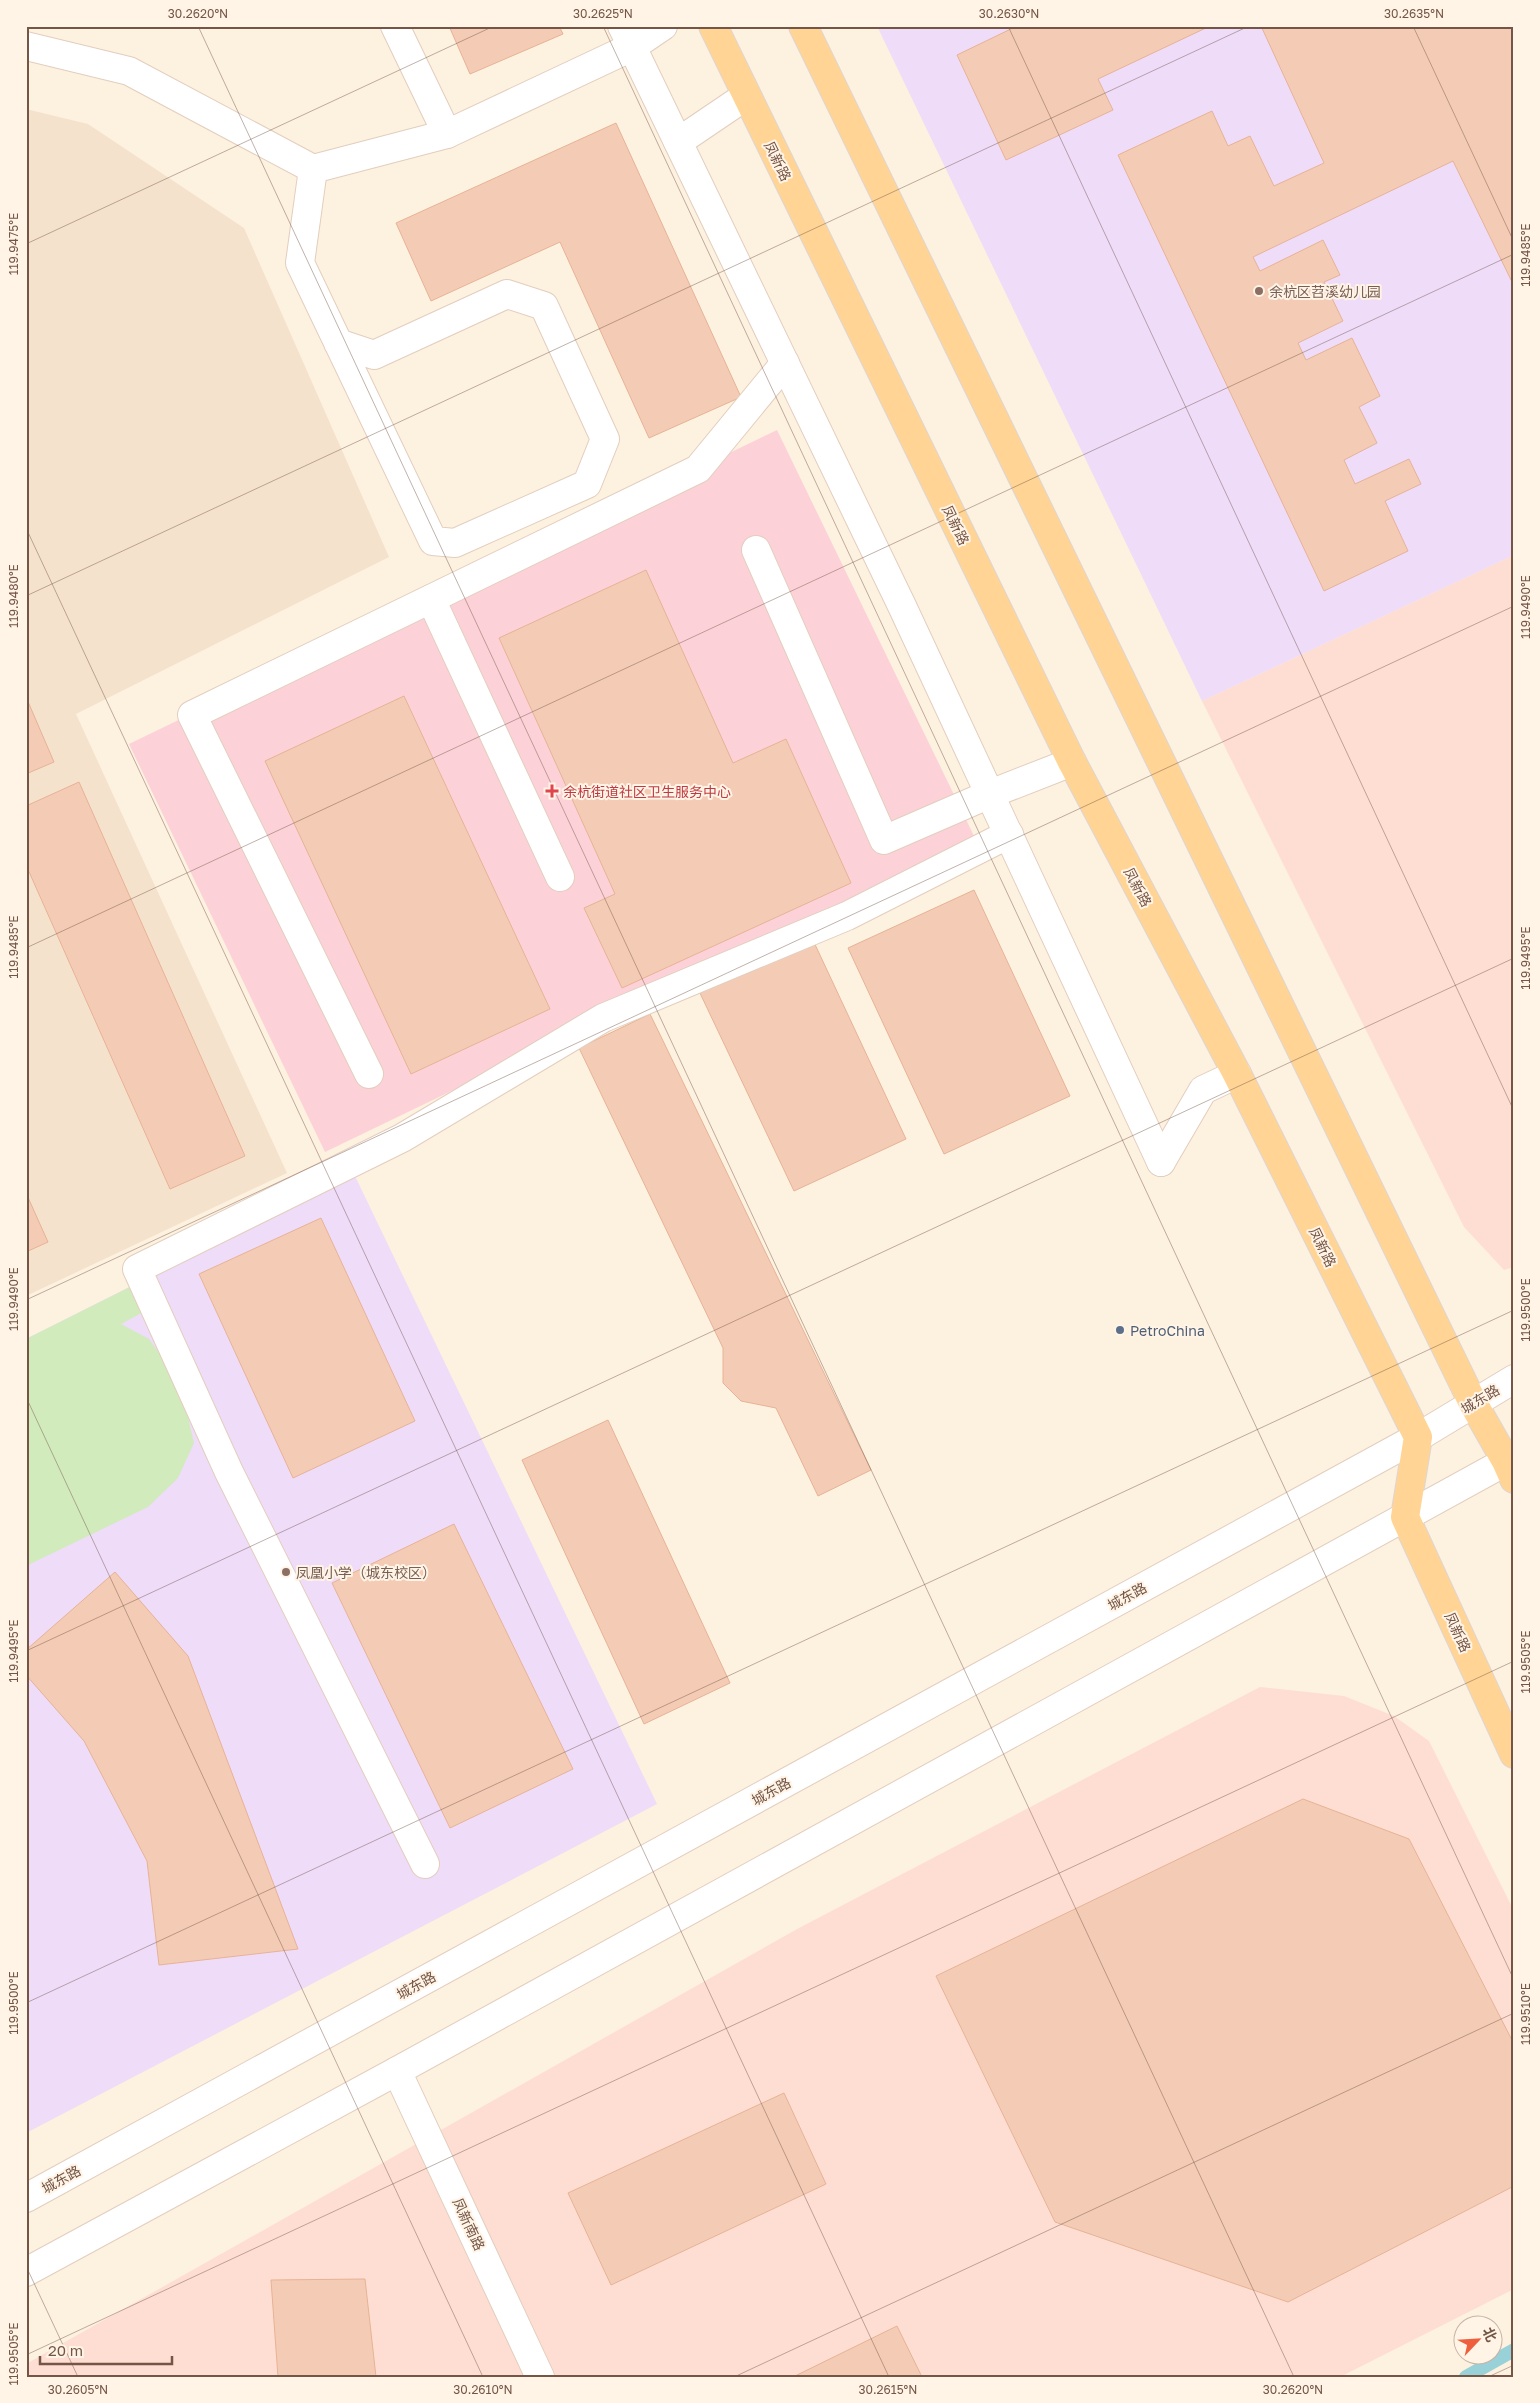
<svg xmlns="http://www.w3.org/2000/svg" width="1540" height="2403" font-family="'Golos Text','Noto Sans SC',sans-serif">
<rect width="100%" height="100%" fill="#fdf1df"/>
<polygon fill="#f5e2cd" points="26,109 88,124 244,228 389,557 76,714 287,1173 26,1296"/>
<g fill="#feded2">
<polygon points="1514,555 1514,1267 1504,1270 1464,1227 1202,701"/>
<polygon points="1260,1687 1344,1696 1394,1716 1429,1741 1514,1911 1514,2289 1340,2377 26,2377 26,2364 799,1928"/>
</g>
<g fill="#eedcf9">
<polygon points="877,26 1514,26 1514,555 1202,701"/>
<polygon points="354,1174 657,1804 26,2133 26,1339"/>
</g>
<polygon fill="#fcd2d8" points="777,430 975,838 325,1152 129,744"/>
<polygon fill="#d1ebbd" points="138,1283 149,1309 121,1324 149,1339 163,1359 182,1392 194,1443 178,1478 148,1507 26,1566 26,1339"/>
<g fill="none" stroke-linecap="round" stroke-linejoin="round">
<polyline stroke="#99d1d9" stroke-width="14" points="1466,2377 1514,2350"/>
</g>
<g fill="#f4ccb5" stroke="#e7b295">
<polygon points="449,26 559,26 563,34 470,74"/>
<polygon points="1017,26 1210,26 1098,79 1113,110 1006,160 957,55"/>
<polygon points="1261,26 1514,26 1514,286 1453,161 1253,257 1260,271 1323,240 1340,275 1324,282 1343,321 1298,343 1306,360 1352,338 1380,396 1359,407 1377,443 1344,460 1355,484 1409,459 1421,484 1385,501 1408,551 1324,591 1118,155 1212,111 1228,146 1250,136 1274,186 1324,163"/>
<polygon points="616,123 741,397 649,438 560,242 431,301 396,223"/>
<polygon points="646,570 733,763 786,739 851,883 622,988 584,908 615,894 499,638"/>
<polygon points="404,696 550,1009 411,1074 265,761"/>
<polygon points="26,697 54,762 26,774"/>
<polygon points="79,782 245,1156 170,1189 26,865 26,806"/>
<polygon points="974,890 1070,1096 944,1154 848,948"/>
<polygon points="812,938 906,1139 794,1191 699,991"/>
<polygon points="650,1014 871,1470 818,1496 776,1408 741,1401 723,1383 723,1348 579,1048"/>
<polygon points="26,1193 48,1242 26,1252"/>
<polygon points="321,1218 415,1421 293,1478 199,1274"/>
<polygon points="608,1420 730,1683 644,1724 522,1460"/>
<polygon points="454,1524 573,1769 450,1828 332,1583"/>
<polygon points="115,1572 188,1656 298,1949 159,1965 147,1861 84,1741 26,1675 26,1650"/>
<polygon points="1303,1799 1409,1839 1514,2044 1514,2186 1288,2302 1055,2222 936,1976"/>
<polygon points="784,2093 826,2184 611,2285 568,2193"/>
<polygon points="365,2279 376,2377 278,2377 271,2280"/>
<polygon points="897,2326 922,2377 793,2377"/>
</g>
<g fill="none" stroke-linecap="round" stroke-linejoin="round">
<defs>
<g id="minor">
<polyline points="395,26 447,134"/>
<polyline points="622,26 902,606 1161,1162"/>
<polyline points="26,46 129,71 313,169 447,134 632,47 663,26"/>
<polyline points="678,142 746,96"/>
<polyline points="313,169 300,263 433,541 455,543 587,484 605,439 544,306 507,294 374,355 338,343"/>
<polyline points="756,550 884,840 990,794 1072,762"/>
<polyline points="431,599 560,877"/>
<polyline points="369,1074 192,715 698,469 785,363"/>
<polyline points="1161,1162 1203,1090 1237,1074"/>
<polyline points="425,1864 229,1472 137,1269 402,1138 603,1018 847,916 1009,834"/>
<polyline points="397,2071 540,2377"/>
<polyline points="26,2198 1418,1437 1514,1379"/>
<polyline points="26,2272 397,2071 1514,1457"/>
</g>
<g id="major">
<polyline points="713,26 1072,762 1237,1074 1418,1437 1405,1517 1514,1754"/>
<polyline points="803,26 1473,1403 1506,1461 1514,1479"/>
</g>
</defs>
<use href="#minor" stroke="#e3cebe" stroke-width="30"/>
<use href="#major" stroke="#ded6d3" stroke-width="30"/>
<use href="#minor" stroke="#fff" stroke-width="28"/>
<use href="#major" stroke="#ffd494" stroke-width="28"/>
</g>
<path fill="none" stroke="#745546" stroke-width="1" stroke-opacity="0.45" d="M198,26L1294,2377M603,26L1514,1980M1008,26L1514,1111M1413,26L1514,242M26,244L494,26M26,528L889,2377M26,596L1249,26M26,948L1514,254M26,1300L1514,606M26,1397L483,2377M26,1651L1514,958M26,2003L1514,1310M26,2266L78,2377M26,2355L1514,1661M734,2377L1514,2013M1488,2377L1514,2365"/>
<g fill="#8d6e63" stroke="#fff4e6" stroke-width="2">
<circle cx="1259" cy="291" r="5"/>
<circle cx="286" cy="1572" r="5"/>
</g>
<path fill="#e0444e" stroke="#fff4e6" stroke-width="2" d="M549.5 783.5h5v5h5v5h-5v5h-5v-5h-5v-5h5z"/>
<circle fill="#5c6f8a" stroke="#fff4e6" stroke-width="2" cx="1120" cy="1330" r="5"/>
<g text-anchor="middle" dominant-baseline="central" stroke-width="4" stroke-linejoin="round" paint-order="stroke">
<g font-size="14" fill="#745546" stroke="#fff4e6">
<text transform="translate(778 161) rotate(64)">凤新路</text>
<text transform="translate(956 525) rotate(64)">凤新路</text>
<text transform="translate(1138 887) rotate(62)">凤新路</text>
<text transform="translate(1323 1247) rotate(64)">凤新路</text>
<text transform="translate(1480 1399) rotate(-31)">城东路</text>
<text transform="translate(1127 1596) rotate(-29)">城东路</text>
<text transform="translate(1458 1632) rotate(65)">凤新路</text>
<text transform="translate(771 1791) rotate(-29)">城东路</text>
<text transform="translate(416 1985) rotate(-29)">城东路</text>
<text transform="translate(61 2179) rotate(-29)">城东路</text>
<text transform="translate(469 2224) rotate(65)">凤新南路</text>
</g>
<g font-size="14" fill="#785e54" stroke="#fff4e6" text-anchor="start">
<text x="1269" y="291">余杭区苕溪幼儿园</text>
<text x="296" y="1572">凤凰小学（城东校区）</text>
</g>
<g font-size="14" fill="#be3a42" stroke="#fff4e6" text-anchor="start">
<text x="563" y="791">余杭街道社区卫生服务中心</text>
</g>
<g font-size="14" fill="#4e5e75" stroke="#fff4e6" text-anchor="start">
<text x="1130" y="1330">PetroChina</text>
</g>
</g>
<rect width="1540" height="2403" fill="none" stroke="#fff4e6" stroke-width="55"/>
<g transform="translate(1478 2340) rotate(65)"><circle r="24" fill="#fff4e6" stroke="#c7b4a6"/>
<path d="M0-4L9 19L0 12L-9 19Z" fill="#ee5f3d"/>
<text y="-8" font-size="14" font-weight="bold" text-anchor="middle" fill="#745546">北</text>
</g>
<path d="M40 2356v8h132v-8" fill="none" stroke="#745546" stroke-width="2.5"/>
<text x="48" y="2356" font-size="15" fill="#745546" stroke="#fff4e6" stroke-width="4" paint-order="stroke">20 m</text>
<rect x="28" y="28" width="1484" height="2348" fill="none" stroke="#745546" stroke-width="2"/>
<g font-size="12" text-anchor="middle" fill="#745546">
<text x="198" y="18">30.2620°N</text>
<text x="603" y="18">30.2625°N</text>
<text x="1009" y="18">30.2630°N</text>
<text x="1414" y="18">30.2635°N</text>
<text transform="translate(14 244) rotate(-90)" y="4">119.9475°E</text>
<text transform="translate(1526 255) rotate(-90)" y="4">119.9485°E</text>
<text transform="translate(14 596) rotate(-90)" y="4">119.9480°E</text>
<text transform="translate(1526 607) rotate(-90)" y="4">119.9490°E</text>
<text transform="translate(14 947) rotate(-90)" y="4">119.9485°E</text>
<text transform="translate(1526 958) rotate(-90)" y="4">119.9495°E</text>
<text transform="translate(14 1299) rotate(-90)" y="4">119.9490°E</text>
<text transform="translate(1526 1310) rotate(-90)" y="4">119.9500°E</text>
<text transform="translate(14 1651) rotate(-90)" y="4">119.9495°E</text>
<text transform="translate(1526 1662) rotate(-90)" y="4">119.9505°E</text>
<text transform="translate(14 2003) rotate(-90)" y="4">119.9500°E</text>
<text transform="translate(1526 2014) rotate(-90)" y="4">119.9510°E</text>
<text transform="translate(14 2354) rotate(-90)" y="4">119.9505°E</text>
<text x="78" y="2394">30.2605°N</text>
<text x="483" y="2394">30.2610°N</text>
<text x="888" y="2394">30.2615°N</text>
<text x="1293" y="2394">30.2620°N</text>
</g>
</svg>
